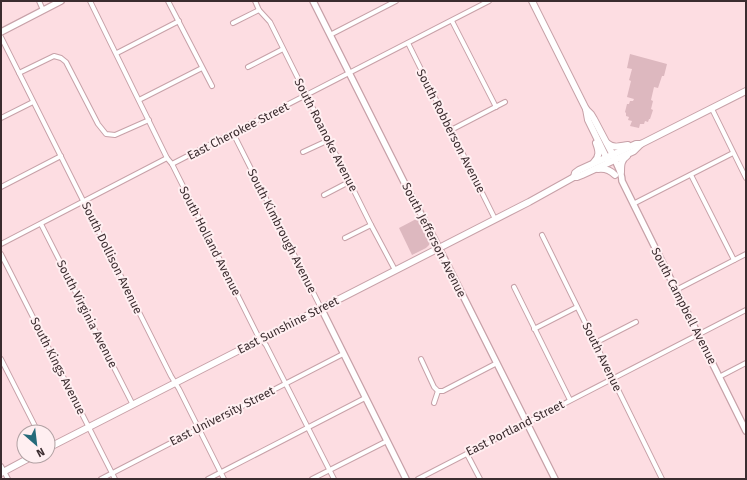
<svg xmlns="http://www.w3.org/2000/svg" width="747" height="480" font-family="'Fira Sans',sans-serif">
<rect width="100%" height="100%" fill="#fddde2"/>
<g fill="#ddb8bf">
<polygon points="630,54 667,64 664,76 662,76 658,88 654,87 651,100 653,101 651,109 653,110 650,119 649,119 648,122 645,121 644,124 640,124 639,128 630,126 632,121 628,120 629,117 626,116 626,113 625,112 627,104 629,104 630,101 633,101 634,99 627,97 631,81 629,80 632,69 627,68"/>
<polygon points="420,217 429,239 430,244 426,248 412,255 399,228"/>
</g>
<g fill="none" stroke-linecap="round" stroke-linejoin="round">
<defs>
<g id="street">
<polyline points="39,1 43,10"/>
<polyline points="90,1 167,158 172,164 257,334 266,345 334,479"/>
<polyline points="168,1 212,86"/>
<polyline points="255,1 259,10 270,22 371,225 395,270"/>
<polyline points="452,21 496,107"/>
<polyline points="233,23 259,10"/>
<polyline points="330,35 396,1"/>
<polyline points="1,37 171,376 179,389 224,479"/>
<polyline points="408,43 495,219"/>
<polyline points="117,53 179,21"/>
<polyline points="248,67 283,49"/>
<polyline points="19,73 54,56 61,58 66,62 98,124 106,134 115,135 149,120"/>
<polyline points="139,100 202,68"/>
<polyline points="712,109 746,178"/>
<polyline points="1,118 33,102"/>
<polyline points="451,130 505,102"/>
<polyline points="233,133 321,308"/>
<polyline points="303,152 329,140"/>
<polyline points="172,164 489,1"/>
<polyline points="691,175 734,260"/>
<polyline points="1,187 61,156"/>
<polyline points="324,195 349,182"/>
<polyline points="633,204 733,153"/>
<polyline points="41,224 133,405"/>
<polyline points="542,235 662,479"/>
<polyline points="345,238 371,225"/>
<polyline points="1,244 167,158"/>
<polyline points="1,254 115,479"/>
<polyline points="514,287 570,400"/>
<polyline points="676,290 746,254"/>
<polyline points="534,329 577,307"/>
<polyline points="595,343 636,322"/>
<polyline points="1,359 38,432"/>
<polyline points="421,359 434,387 438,391"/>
<polyline points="719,377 746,363"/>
<polyline points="438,391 443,391 497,363"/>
<polyline points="434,403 438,391"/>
<polyline points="467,454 480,479"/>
<polyline points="1,466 8,479"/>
<polyline points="101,479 343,354"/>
<polyline points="208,479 365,398"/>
<polyline points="312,479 387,441"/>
<polyline points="418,479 746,310"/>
</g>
<g id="secondary">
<polyline points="313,1 405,184 439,248 555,479"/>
<polyline points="1,32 61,1"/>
<path d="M615,160C618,167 622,173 622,181L746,431"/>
<polyline points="321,308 406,479"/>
</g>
<g id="primary">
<polyline points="532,1 586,109 591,114 594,119 614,157"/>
<polyline points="586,109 588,120 608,161"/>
<path d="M607,143C614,149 620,146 628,145"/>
<path d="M594,162C600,156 599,151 596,143"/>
<path d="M598,169C605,168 610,170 615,175"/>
<path d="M621,172C621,165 621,160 627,156"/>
<polyline points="574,177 575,173 579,170 636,144 641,144 746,91"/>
<polyline points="48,448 529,202 574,177 577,177 582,175 634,151 641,144"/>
<polyline points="1,473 33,456"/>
</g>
</defs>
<use href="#street" stroke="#c7a1a8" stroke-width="6"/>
<use href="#secondary" stroke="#c7a1a8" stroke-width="8"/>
<use href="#primary" stroke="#c7a1a8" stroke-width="8"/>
<use href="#street" stroke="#fff" stroke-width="4"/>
<use href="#secondary" stroke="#fff" stroke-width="5.5"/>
<use href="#primary" stroke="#fff" stroke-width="6"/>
</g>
<g text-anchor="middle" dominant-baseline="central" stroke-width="4" stroke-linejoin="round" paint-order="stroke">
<g font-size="12" fill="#3b2c2f" stroke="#ffeff1">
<text transform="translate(238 131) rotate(-27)">East Cherokee Street</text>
<text transform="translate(451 131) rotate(63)">South Robberson Avenue</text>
<text transform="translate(326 135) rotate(63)">South Roanoke Avenue</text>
<text transform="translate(282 231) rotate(63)">South Kimbrough Avenue</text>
<text transform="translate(434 240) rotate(63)">South Jefferson Avenue</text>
<text transform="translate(210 241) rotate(63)">South Holland Avenue</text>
<text transform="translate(112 258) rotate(64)">South Dollison Avenue</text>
<text transform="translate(684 306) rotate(63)">South Campbell Avenue</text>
<text transform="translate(87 314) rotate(63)">South Virginia Avenue</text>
<text transform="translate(288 325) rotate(-27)">East Sunshine Street</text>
<text transform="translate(602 357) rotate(64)">South Avenue</text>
<text transform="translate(58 366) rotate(63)">South Kings Avenue</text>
<text transform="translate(222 416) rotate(-27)">East University Street</text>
<text transform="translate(515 428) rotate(-27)">East Portland Street</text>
</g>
</g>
<rect width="747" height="480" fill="none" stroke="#3b2c2f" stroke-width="4"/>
<g transform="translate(36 444) rotate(152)"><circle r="19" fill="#ffeff1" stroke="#b1a1a3"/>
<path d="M0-3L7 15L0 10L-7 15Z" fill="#256a7a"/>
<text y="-6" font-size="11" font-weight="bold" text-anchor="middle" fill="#3b2c2f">N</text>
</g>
</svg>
